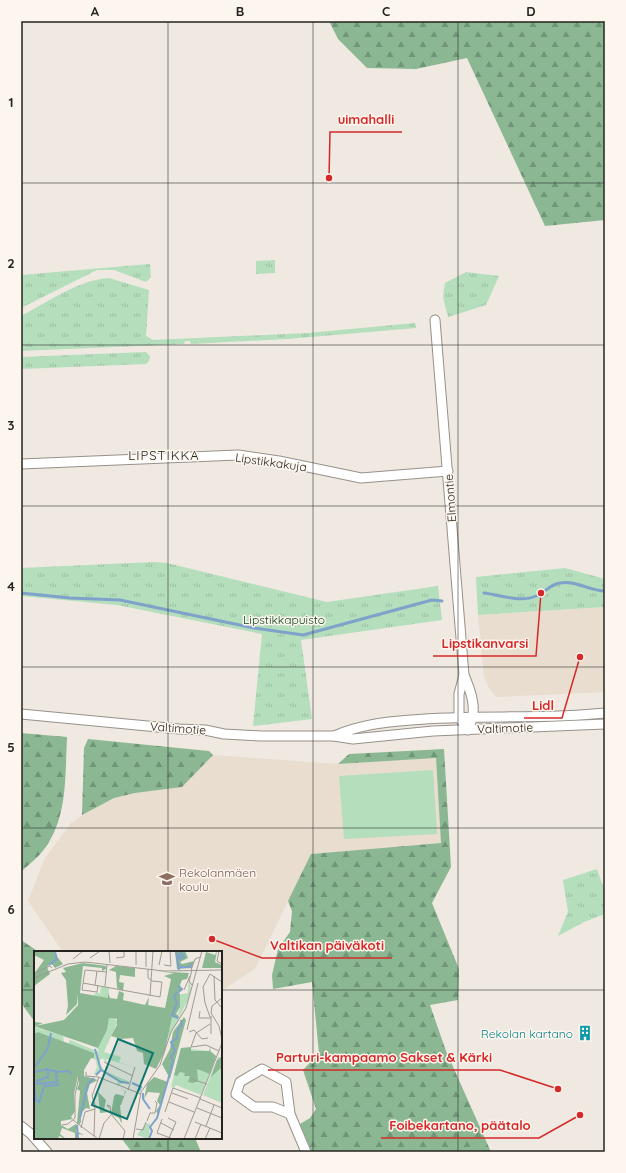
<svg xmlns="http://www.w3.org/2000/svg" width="626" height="1173" font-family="Quicksand,sans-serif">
<defs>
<pattern id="grass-tufts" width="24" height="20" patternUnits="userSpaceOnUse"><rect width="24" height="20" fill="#b4debc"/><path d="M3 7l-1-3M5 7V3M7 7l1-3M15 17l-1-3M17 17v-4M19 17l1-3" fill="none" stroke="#9bbea1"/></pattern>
<pattern id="forest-firs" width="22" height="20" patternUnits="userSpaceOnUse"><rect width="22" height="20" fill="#8bb893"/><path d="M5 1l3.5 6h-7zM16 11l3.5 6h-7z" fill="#719578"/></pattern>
</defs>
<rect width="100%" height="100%" fill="#efe9e1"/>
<g fill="#e8ddcf">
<polygon points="605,607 605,692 497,697 490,690 484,677 478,615"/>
<polygon points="213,755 338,764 436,758 441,843 311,854 255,969 221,991 221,952 63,952 28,901 45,858 71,823 92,809 114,798 135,793 181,787"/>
</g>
<g fill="url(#grass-tufts)">
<polygon points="275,260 275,273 256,274 256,261"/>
<polygon points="150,264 151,277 146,282 114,270 97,270 21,308 21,275"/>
<polygon points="466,272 499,276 486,305 448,317 443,297 445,283"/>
<path d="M109,278L149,290L146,336L153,340L308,333L415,323L416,328L287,339L191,344L190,341H185L184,344L21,351V316C48,302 78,280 109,278Z"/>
<polygon points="146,352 150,356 149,361 146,364 21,369 21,357"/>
<polygon points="154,562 167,563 327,602 438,586 442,620 301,640 312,719 253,726 262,634 117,605 21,596 21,568"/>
<polygon points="565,568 605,579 605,607 478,615 476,577"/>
<polygon points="597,869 605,892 605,914 584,922 558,936 568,912 563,880"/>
</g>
<g fill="url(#forest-firs)">
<polygon points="329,21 605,21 605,220 545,226 467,58 416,69 367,68 338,39"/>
<path d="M21,733L67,737C65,774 68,817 45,848C39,857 29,864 21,872Z"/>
<polygon points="88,739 209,751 213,755 182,787 135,793 114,798 82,815 84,748"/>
<polygon points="444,749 451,867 432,903 459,969 458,1000 430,1005 446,1051 491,1152 312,1152 300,1124 310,1118 316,1109 303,1070 319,1053 312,982 273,989 272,975 278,949 290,932 292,911 288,901 311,854 441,843 436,758 338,764 349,754"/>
<polygon points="21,940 39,952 35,952 35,1022 21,1003"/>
<polygon points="121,1138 195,1138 201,1152 132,1152"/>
</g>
<polygon fill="#b4debc" points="433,770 437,834 344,839 339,776"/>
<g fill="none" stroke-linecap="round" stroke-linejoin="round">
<g stroke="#7fa2ca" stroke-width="3">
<polyline points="21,593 70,598 120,600 254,628 303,635 432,600 442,601"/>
<path d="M484,593C500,595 521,603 536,596C545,593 550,584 560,583C576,580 589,591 605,591"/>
</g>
<defs>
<g id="minor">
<polyline points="435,320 464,675 459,694 459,717 468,730"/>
<polyline points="21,464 238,455 279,461 361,478 448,471"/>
<path d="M464,675C470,689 477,707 471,722"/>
<polyline points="21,714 179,729 205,730 224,734 261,736 334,736 353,739 433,731 605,724"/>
<path d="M334,736C359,725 384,722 411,720C475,714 541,720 605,713"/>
<polyline points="290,1114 273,1107 254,1107 236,1094 240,1082 262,1069 286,1082 290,1114 306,1152"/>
<polyline points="21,1126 31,1134 47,1152"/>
</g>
</defs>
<use href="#minor" stroke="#979189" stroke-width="11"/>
<use href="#minor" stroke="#fff" stroke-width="9"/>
</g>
<path fill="none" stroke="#262421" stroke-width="1" stroke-opacity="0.55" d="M168,21V952M313,21V1152M458,21V1152M21,183H605M21,345H605M21,506H605M21,667H605M21,828H605M21,990H35M221,990H605M168,1138V1152"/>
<defs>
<symbol id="school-bare" viewBox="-9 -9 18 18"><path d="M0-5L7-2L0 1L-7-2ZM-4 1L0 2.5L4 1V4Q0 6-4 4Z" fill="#8d6e63" stroke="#fdf6ee" stroke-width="2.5" paint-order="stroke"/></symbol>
<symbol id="building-bare" viewBox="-9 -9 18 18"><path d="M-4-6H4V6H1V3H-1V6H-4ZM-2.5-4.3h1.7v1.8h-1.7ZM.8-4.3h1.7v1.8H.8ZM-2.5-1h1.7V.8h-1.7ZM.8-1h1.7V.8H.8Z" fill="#0f9aa8" stroke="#fdf6ee" stroke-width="2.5" paint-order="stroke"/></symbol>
</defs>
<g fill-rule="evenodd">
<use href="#school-bare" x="156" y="868" width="22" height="22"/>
<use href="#building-bare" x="574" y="1022" width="22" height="22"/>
</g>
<g text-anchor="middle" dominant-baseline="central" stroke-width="3" stroke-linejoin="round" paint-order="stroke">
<g font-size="12" fill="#262421" stroke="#fdf6ee">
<text transform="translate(271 462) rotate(8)">Lipstikkakuja</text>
<text transform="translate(450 498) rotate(-94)">Elmontie</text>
<text transform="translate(178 728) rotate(4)">Valtimotie</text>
<text transform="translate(505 728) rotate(-2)">Valtimotie</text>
</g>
<g font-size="12" fill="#053b19" stroke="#fdf6ee">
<text x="284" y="619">Lipstikkapuisto</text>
</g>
<g font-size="12" fill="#785e54" stroke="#fdf6ee" text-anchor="start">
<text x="179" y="872">Rekolanmäen<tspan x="179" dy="14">koulu</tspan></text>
</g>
<g font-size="12" fill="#0d838f" stroke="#fdf6ee" text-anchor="end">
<text x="573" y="1033">Rekolan kartano</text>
</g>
<g font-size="13" letter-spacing="1" fill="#262421" stroke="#fdf6ee">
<text x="164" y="455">LIPSTIKKA</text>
</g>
</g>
<g transform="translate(34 951)">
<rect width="188" height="188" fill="#efe9e1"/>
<path d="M155,25L157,38L154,51L150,60L133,88L138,65L144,68L150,59L153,53L154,49L146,64H144L146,56L144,44L154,42ZM67,35L75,36L74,48L59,45L63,41L66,43ZM75,66L84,70L70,101L87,106L85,111L100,116L72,108L73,113L69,107L66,109L65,113L71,120L96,131H87L86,135L82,134L85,129L67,120L63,125L60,123L63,117L62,109L57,107L60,102L34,93L36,89L65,101L63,97L73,79ZM1,76L29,85L30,91L4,81L0,83ZM147,97L175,100L177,96L176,100L182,105L167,144L142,134L140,137L137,136ZM184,106H188V152L169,144ZM112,172L116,173L115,188L103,184Z" fill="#b4debc"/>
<path d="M0,0H22L20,2L29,13L21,17L17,12L13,16L16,23L0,35V23L10,9L0,4ZM141,0H151L154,7L146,11L148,13L160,10L158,17L143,18ZM183,0L181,11L188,14V17H168L172,1L181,4ZM49,12L72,15V18L68,20V17L49,15L46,42L74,47V41L76,47L83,48L85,40L90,42L89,49L111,54L115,46L114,54L131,57L130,62L137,28L130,25L140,22L120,20L155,22L153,28L148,29L146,34L148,39L143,41L146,43V56L142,63L145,65L144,68L138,66L131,100L122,118L110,113L109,102L103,100L99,87L87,88L77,85L83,74V68L75,67L73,79L64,97L0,75V71L9,72L1,75L30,69L44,54V43L43,53L32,64L34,55L32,29L27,22L32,21L29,17ZM82,15L101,17V26L86,24L85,31L90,32L89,40L83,37L82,21L75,19ZM150,66L152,69L136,128L128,113L136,98L139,81ZM4,81L60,102V107H57L50,119V125L64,129L56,133L53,142L56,158L52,157L47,162V171L45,174L43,172L46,140L43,138L45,133L44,125L40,143L41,160L37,166L39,168L27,170V174L34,178L42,173L44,175L42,180L50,184L44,183V188H41V182L28,177L26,183L32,188L25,185L24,188H0V83ZM157,96V100H175L177,96L176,100L182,105L176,123L163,118L164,130L159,132L154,131L156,125H150L151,122L146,121L143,125L140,124L147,97ZM188,106V116L177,126L183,109ZM120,126L134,131L124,163L122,160L126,154L123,150L126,142L114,141L110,148L113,133ZM86,138L92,140L87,154H86L88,173L85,167L77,163L80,145L82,143L90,145L91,140ZM64,141L72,149L70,159L75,161L66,162Z" fill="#8bb893"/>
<path fill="none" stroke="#7fa2ca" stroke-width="2" d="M142,0L145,19M144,6L147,2L150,6L144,8M15,14L23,8L21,1M144,16H156L157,13M144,35L148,38L140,45L143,52L138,64L144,67M61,98L67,119M0,117L14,97L17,82M0,121L14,118M62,124L67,119L87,131L95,132M98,132L107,136L105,140M0,133L23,131L22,121L34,120L38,123M0,133L2,149M3,133V130L14,126V119L22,120M11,135L24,134L23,131M109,142V148L116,158M0,149L5,151L11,133M46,167L54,133L60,127M43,174L44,188M115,188L118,180L116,176L123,167L134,129L139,110L137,106L141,100L137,91L143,87L144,78L148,74L147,69"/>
<path fill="none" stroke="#9f9a94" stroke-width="1" d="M75,0L76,12M102,0V14M112,0V16M185,0L183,10L188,13M56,7L66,0M82,7L90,6V0M39,8L49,0M125,14L128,0M130,14L137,15L136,0M114,18V27L118,30M157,19L161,8L166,6M0,22L16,15L18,17M180,25L181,49L188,57M0,27L34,13L51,11L130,20L188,19M49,32L126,46L128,31L118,30M61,34L63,20M64,34L63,41L48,39L51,19L73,21M158,34L155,30L158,19M71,35L73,14M150,39L156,25M116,45L119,0M188,47L178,55L177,62L185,75L188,88M166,60L165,67H177V83M178,66H176L171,52L169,36L176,23L188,31M176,73L162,82L157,96L172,94L185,100M153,79L164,32M155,81L160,79L168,88L174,87M70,111L99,125M52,121V125L64,126L107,143M157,128L173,133M94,139L101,116M138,142L154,148M166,148L188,157M135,151L160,161M75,157L73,154L76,155L77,163L91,180L89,188M163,157L188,167M131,161L139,137L167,147M134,167L142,171L135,187M128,168L123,182L139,188M39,169L64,188M113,170L116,162H121L123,152L121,150M161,171L188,182M127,172L140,179M28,174L34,173L41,167V144L45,126M172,175L180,154M47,177L51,161L61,158M102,178L109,179L112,171M60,185L61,154L58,145L65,126M65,188L70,172L77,164M99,188L107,141L126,114L137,81L152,57L168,0M150,188L188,92M161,188L167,173M171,188L176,177"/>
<path fill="#0f766e" fill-opacity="0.15" stroke="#0f766e" stroke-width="2" d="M84,88L119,102L93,168L58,154Z"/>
<rect width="188" height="188" fill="none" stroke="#262421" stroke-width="2"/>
</g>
<path fill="none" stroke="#d62828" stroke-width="1.5" d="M329 178L330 132H402M541 593L536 656H433M580 657L562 718H524M212 939L262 958H392M558 1089L500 1070H268M580 1115L539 1138H381"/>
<g fill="#d62828" stroke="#fdf6ee" stroke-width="1.5">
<circle cx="329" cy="178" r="4"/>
<circle cx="541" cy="593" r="4"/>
<circle cx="580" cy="657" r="4"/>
<circle cx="212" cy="939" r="4"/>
<circle cx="558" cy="1089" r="4"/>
<circle cx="580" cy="1115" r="4"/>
</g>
<g font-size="13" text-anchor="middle" font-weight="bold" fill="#d62828" stroke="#fdf6ee" stroke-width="3" stroke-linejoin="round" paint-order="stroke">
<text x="366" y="124">uimahalli</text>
<text x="485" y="648">Lipstikanvarsi</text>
<text x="543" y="710">Lidl</text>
<text x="327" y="950">Valtikan päiväkoti</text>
<text x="384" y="1062">Parturi-kampaamo Sakset &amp; Kärki</text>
<text x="460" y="1130">Foibekartano, päätalo</text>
</g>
<rect width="626" height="1173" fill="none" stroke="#fdf6ee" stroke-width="44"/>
<rect x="22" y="22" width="582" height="1129" fill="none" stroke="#262421" stroke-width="1.5"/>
<g font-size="13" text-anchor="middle" font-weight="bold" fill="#262421">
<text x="95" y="16">A</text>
<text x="240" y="16">B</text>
<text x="386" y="16">C</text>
<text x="531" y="16">D</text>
<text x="11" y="107">1</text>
<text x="11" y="268">2</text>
<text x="11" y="430">3</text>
<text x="11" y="591">4</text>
<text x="11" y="752">5</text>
<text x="11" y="914">6</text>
<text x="11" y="1075">7</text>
</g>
</svg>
